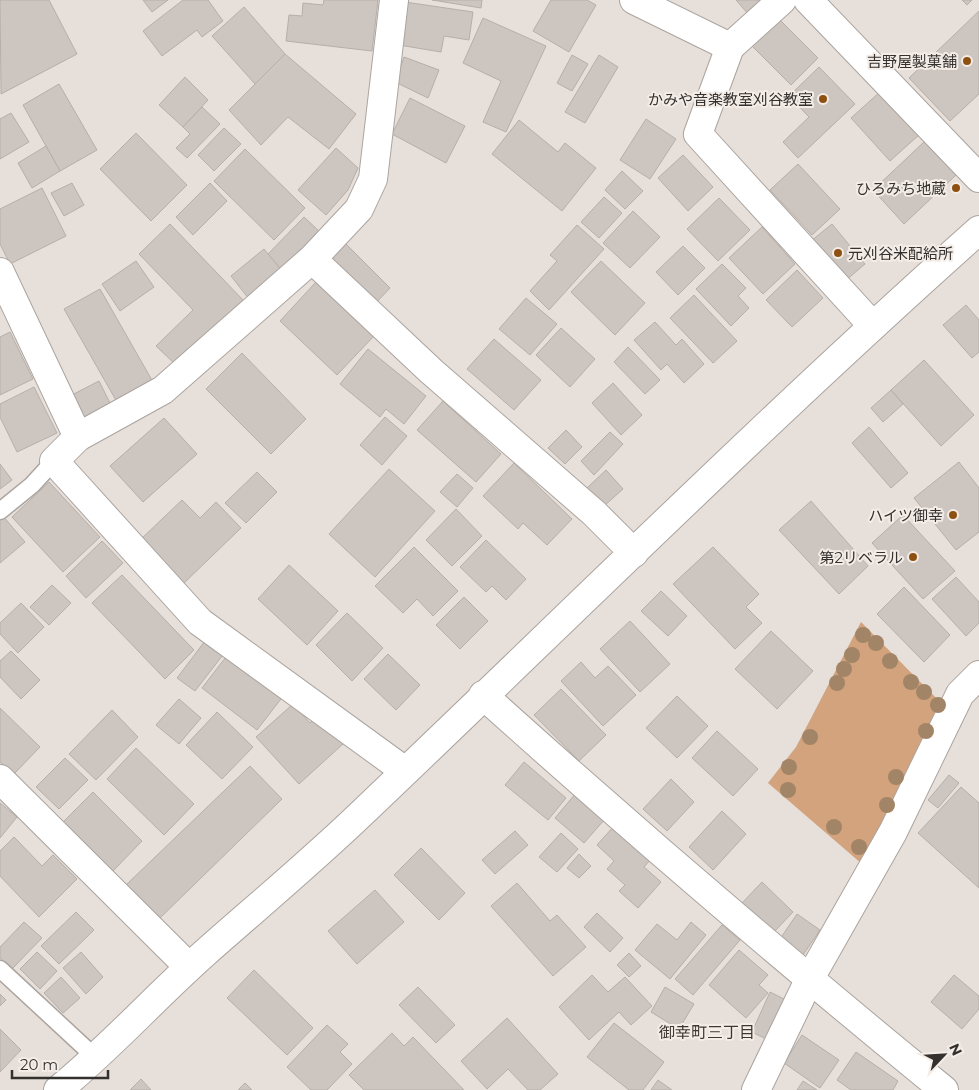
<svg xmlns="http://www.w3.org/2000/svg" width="979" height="1090" font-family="Montserrat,'Noto Sans JP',sans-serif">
<rect width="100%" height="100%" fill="#e7dfda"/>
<polygon fill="#d2a37d" points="861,622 947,709 862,864 768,783 796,747"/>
<g fill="#ccc5c0" stroke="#b6afa9">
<polygon points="0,0 49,0 77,54 1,94"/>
<polygon points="143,0 168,0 152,12"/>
<polygon points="183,0 208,0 223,21 202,37 197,30 162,56 143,31"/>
<polygon points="324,0 378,0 372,51 286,41 289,15 302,16 303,3 323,5"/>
<polygon points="432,0 482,0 481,8"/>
<polygon points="551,0 587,0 596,5 569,52 533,31"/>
<polygon points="736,0 766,0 749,15"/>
<polygon points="962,0 972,0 967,5"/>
<polygon points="405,2 473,12 469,40 444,36 441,52 399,45"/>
<polygon points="244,7 285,54 255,84 212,36"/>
<polygon points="979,11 979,94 950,121 909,78"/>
<polygon points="483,18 546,46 506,132 483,122 501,81 463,63"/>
<polygon points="778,18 818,58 791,85 751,45"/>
<polygon points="285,54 356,114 329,149 288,117 261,145 229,110"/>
<polygon points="572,55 588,64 572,91 557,83"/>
<polygon points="599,55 618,67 585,123 565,112"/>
<polygon points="404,57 439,70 428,98 395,82"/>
<polygon points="819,67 855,104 798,158 783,142 809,117 789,96"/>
<polygon points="185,77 208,100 183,127 159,105"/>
<polygon points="59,84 97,150 60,171 23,105"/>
<polygon points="881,91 920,134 890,161 851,118"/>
<polygon points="410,98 465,126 446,163 392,134"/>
<polygon points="202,107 220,124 187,158 176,148 190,134 183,127"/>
<polygon points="11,113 29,142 0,159 0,119"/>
<polygon points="646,119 676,139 650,179 620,160"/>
<polygon points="519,120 558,152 565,143 596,168 562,211 492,154"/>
<polygon points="224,128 241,144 214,171 198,155"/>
<polygon points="136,133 187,185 151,221 100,169"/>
<polygon points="925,141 956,175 904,224 873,190"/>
<polygon points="46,146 60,171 32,188 18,163"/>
<polygon points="336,148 358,168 348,190 326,215 298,190"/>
<polygon points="245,149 305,208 274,240 214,181"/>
<polygon points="683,155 713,187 688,211 658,178"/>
<polygon points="798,164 840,209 812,235 770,190"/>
<polygon points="622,171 643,191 625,209 605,190"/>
<polygon points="72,183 84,205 64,216 51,193"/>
<polygon points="210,183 227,201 193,235 176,217"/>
<polygon points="42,188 66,236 10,264 0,244 0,209"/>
<polygon points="604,197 622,213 599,238 581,222"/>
<polygon points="719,198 750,230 718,261 687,229"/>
<polygon points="633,211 660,237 630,268 603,243"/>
<polygon points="304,217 321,233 283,272 268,254"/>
<polygon points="170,224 243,300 176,365 156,346 193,310 139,254"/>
<polygon points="832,224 865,264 845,281 811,241"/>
<polygon points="577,225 604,249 549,310 530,291 557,261 550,255"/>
<polygon points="762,227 795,264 763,294 729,258"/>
<polygon points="345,243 390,288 373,306 328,262"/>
<polygon points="683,246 705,268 678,295 656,272"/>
<polygon points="264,249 283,272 249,299 231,276"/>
<polygon points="136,261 154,287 120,311 102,284"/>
<polygon points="601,261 645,303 615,335 571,292"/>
<polygon points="722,264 746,288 738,296 749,308 731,326 696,289"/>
<polygon points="797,270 823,298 792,327 766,300"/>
<polygon points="316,282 374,336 337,375 280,321"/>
<polygon points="100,289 153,382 117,402 64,309"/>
<polygon points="694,295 737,341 713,363 670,318"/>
<polygon points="526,298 557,324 530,355 499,329"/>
<polygon points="966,305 979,320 979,352 972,358 943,325"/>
<polygon points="655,322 676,345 682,339 704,364 684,383 667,364 661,370 634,340"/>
<polygon points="561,328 595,359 570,387 536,355"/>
<polygon points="10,332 33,379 0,395 0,337"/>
<polygon points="494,339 541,380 514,410 467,369"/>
<polygon points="628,347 660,380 645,394 614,362"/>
<polygon points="368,349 426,396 404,424 386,409 380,417 340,384"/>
<polygon points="242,353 306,419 271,454 206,389"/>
<polygon points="924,360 974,415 941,446 891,390"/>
<polygon points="99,381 112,407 83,422 70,396"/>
<polygon points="613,383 642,415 621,435 592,403"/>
<polygon points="34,387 57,433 17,452 0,417 0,404"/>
<polygon points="891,390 903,404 883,422 871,408"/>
<polygon points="443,401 501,454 476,482 417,430"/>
<polygon points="385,417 407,436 382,465 360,445"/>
<polygon points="164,418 197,454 143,502 110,466"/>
<polygon points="869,427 908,473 891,488 852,443"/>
<polygon points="566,430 582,447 565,464 548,448"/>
<polygon points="610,432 623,444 594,475 581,461"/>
<polygon points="959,462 979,488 979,532 956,550 914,498"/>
<polygon points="514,463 572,519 547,545 523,523 518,529 483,496"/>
<polygon points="0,464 12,480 0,489"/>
<polygon points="389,469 435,511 375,577 329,534"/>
<polygon points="606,470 623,489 604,506 587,488"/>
<polygon points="257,472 277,492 246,523 225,503"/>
<polygon points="457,474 473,488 457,507 440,492"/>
<polygon points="49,482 100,537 63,572 12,517"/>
<polygon points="182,500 200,518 216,502 241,528 183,584 140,540"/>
<polygon points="811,501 868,566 839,594 779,530"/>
<polygon points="456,509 482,536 452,566 426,540"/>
<polygon points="2,515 25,542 0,563 0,516"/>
<polygon points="903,515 955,571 923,599 872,543"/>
<polygon points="486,540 526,579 506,600 492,586 486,592 460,567"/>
<polygon points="102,541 123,563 86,598 66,576"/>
<polygon points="414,547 458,591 433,616 417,599 403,613 375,586"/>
<polygon points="713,547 759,594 746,607 762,623 735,649 673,584"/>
<polygon points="289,565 338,611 307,645 258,599"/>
<polygon points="122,575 194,650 165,679 92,603"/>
<polygon points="956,577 979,602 979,623 966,636 932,599"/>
<polygon points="52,585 71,603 49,625 30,607"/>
<polygon points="904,587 950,635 924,662 877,614"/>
<polygon points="661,591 687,616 668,636 641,611"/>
<polygon points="464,597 488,621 460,649 436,625"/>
<polygon points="21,603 44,627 18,653 0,634 0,623"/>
<polygon points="347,613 383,648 352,681 316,645"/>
<polygon points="630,621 670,664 640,692 600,649"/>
<polygon points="771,631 813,671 777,709 735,669"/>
<polygon points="208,637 226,651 195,691 177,678"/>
<polygon points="11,651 40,680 21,699 0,677 0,661"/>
<polygon points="229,653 284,695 257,730 202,688"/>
<polygon points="388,654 420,685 396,710 364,679"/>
<polygon points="581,662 595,678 608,666 636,695 603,726 561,681"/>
<polygon points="561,689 606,735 579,761 534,715"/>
<polygon points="677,696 708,726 677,758 646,728"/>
<polygon points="179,699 201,718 179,744 156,725"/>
<polygon points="293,704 310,723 318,716 343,744 299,784 256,737"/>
<polygon points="0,708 40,747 13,775 0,762"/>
<polygon points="112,710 138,737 96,780 69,754"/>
<polygon points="217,712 253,747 222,779 186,745"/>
<polygon points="717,731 758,769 733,796 692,758"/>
<polygon points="136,748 194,804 164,835 107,779"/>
<polygon points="65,758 88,780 59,809 36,787"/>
<polygon points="524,762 566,798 548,820 505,785"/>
<polygon points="250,766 282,799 159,919 126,885"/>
<polygon points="949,775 959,783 938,808 928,800"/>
<polygon points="671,779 694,802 667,831 643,809"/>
<polygon points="961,787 979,803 979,888 918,833"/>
<polygon points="93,792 142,841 112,872 62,823"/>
<polygon points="576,793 605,819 584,843 555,818"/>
<polygon points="0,803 17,817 0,838"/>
<polygon points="722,811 746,834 713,870 689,847"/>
<polygon points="614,826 650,860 644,867 661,882 638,908 619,891 625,885 607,869 614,861 597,845"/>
<polygon points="515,831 528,845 495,874 482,860"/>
<polygon points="561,833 578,849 557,872 539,857"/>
<polygon points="14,837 42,866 53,855 77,879 39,917 0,876 0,851"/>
<polygon points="421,848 465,893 439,920 394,875"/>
<polygon points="579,854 591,866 579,878 567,868"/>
<polygon points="762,882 793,912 773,933 742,903"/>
<polygon points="517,883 550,921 557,915 586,947 553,976 491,906"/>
<polygon points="375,890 404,922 357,964 328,931"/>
<polygon points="76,912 94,930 59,964 41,946"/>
<polygon points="597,913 623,938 610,952 584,927"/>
<polygon points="797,914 820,930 803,955 780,939"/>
<polygon points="24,922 42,938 12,969 0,958 0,947"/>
<polygon points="691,922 706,935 670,979 635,950 657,924 677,940"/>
<polygon points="722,925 740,940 693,995 675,979"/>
<polygon points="739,950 768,975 759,985 768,993 746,1018 709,985"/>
<polygon points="37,952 57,971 40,989 20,969"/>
<polygon points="81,952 103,977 86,994 63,968"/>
<polygon points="629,953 641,966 629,977 617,965"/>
<polygon points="254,970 313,1028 287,1055 227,998"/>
<polygon points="592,975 608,992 625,977 652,1006 631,1025 619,1012 589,1040 559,1007"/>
<polygon points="954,975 979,996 979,1009 962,1029 931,1002"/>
<polygon points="61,977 80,998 63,1013 44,993"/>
<polygon points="418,987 455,1025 436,1043 399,1005"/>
<polygon points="665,987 694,1004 679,1029 651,1012"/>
<polygon points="770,992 788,1001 770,1041 752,1032"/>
<polygon points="0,994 6,1000 0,1006"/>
<polygon points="507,1018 558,1074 540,1090 528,1090 508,1069 487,1089 461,1061"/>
<polygon points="614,1023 664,1062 643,1090 629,1090 587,1057"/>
<polygon points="327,1025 348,1044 340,1052 352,1064 327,1090 311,1090 287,1067"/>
<polygon points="0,1029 21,1050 0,1072"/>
<polygon points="392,1033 404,1046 413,1037 464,1090 364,1090 349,1075"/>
<polygon points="802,1035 839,1060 820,1088 784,1063"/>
<polygon points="856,1052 898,1081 893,1090 851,1090 837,1080"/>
<polygon points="141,1079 151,1090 130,1090"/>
<polygon points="658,1080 672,1090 651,1090"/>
<polygon points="803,1081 817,1090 797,1090"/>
<polygon points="245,1083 252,1090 238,1090"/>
</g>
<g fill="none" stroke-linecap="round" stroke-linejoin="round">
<defs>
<g id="service">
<polyline points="0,511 32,485 54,461"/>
<polyline points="0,969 97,1059"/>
</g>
<g id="minor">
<polyline points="394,0 373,179 359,209 312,259 163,390 78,437 54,461 200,622 405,771"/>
<polyline points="634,0 730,47 782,0"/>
<polyline points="808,0 979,178"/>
<polyline points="730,47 698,134 873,326"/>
<polyline points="312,259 431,371 594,513 634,553"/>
<polyline points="0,272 78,437"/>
<path d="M483,695C634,831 787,962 944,1090"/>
<polyline points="0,779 189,967"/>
<polyline points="756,1090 809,980 893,832 960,694 979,675"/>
</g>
<path id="tertiary" d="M58,1090C111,1047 155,997 206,952C258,906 312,861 362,813C567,618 768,418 979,230"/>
</defs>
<use href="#service" stroke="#aba49f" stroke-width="19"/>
<use href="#minor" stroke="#aba49f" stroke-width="30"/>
<use href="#tertiary" stroke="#aba49f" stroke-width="30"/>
<use href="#service" stroke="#fff" stroke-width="16"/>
<use href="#minor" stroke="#fff" stroke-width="28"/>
<use href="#tertiary" stroke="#fff" stroke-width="28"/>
</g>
<g fill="#a28466">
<circle cx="863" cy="635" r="8"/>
<circle cx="876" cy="643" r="8"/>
<circle cx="852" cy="655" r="8"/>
<circle cx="890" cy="661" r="8"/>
<circle cx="844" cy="669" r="8"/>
<circle cx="911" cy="682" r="8"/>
<circle cx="837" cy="683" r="8"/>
<circle cx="924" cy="692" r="8"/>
<circle cx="938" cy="705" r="8"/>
<circle cx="926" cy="731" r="8"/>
<circle cx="810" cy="737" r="8"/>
<circle cx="789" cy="767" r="8"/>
<circle cx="896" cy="777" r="8"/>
<circle cx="788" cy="790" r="8"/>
<circle cx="887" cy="805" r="8"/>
<circle cx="834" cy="827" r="8"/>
<circle cx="859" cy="847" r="8"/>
</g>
<g fill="#8d5011" stroke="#f4ede7" stroke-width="2">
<circle cx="967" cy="61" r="5"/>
<circle cx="823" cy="99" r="5"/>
<circle cx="956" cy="188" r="5"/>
<circle cx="838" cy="253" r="5"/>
<circle cx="953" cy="515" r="5"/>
<circle cx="913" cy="557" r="5"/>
</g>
<g text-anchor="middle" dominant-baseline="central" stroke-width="4" stroke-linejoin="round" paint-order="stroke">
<g font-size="15" fill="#33302e" stroke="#f4ede7" text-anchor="end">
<text x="957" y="61">吉野屋製菓舗</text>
<text x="813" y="99">かみや音楽教室刈谷教室</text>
<text x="946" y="188">ひろみち地蔵</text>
<text x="848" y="253" text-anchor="start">元刈谷米配給所</text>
<text x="943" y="515">ハイツ御幸</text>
<text x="903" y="557">第2リベラル</text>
</g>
<g font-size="16" fill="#3d3733" stroke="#f4ede7">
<text x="707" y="1032">御幸町三丁目</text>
</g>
</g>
<g transform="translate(944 1055) rotate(65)" stroke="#f4ede7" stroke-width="4" paint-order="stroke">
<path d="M0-4L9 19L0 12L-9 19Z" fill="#33302e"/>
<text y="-8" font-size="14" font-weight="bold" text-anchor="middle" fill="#33302e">N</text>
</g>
<path d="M12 1070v8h96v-8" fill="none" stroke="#33302e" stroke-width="2.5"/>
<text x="20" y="1070" font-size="15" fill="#33302e" stroke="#f4ede7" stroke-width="4" paint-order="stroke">20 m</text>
</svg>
